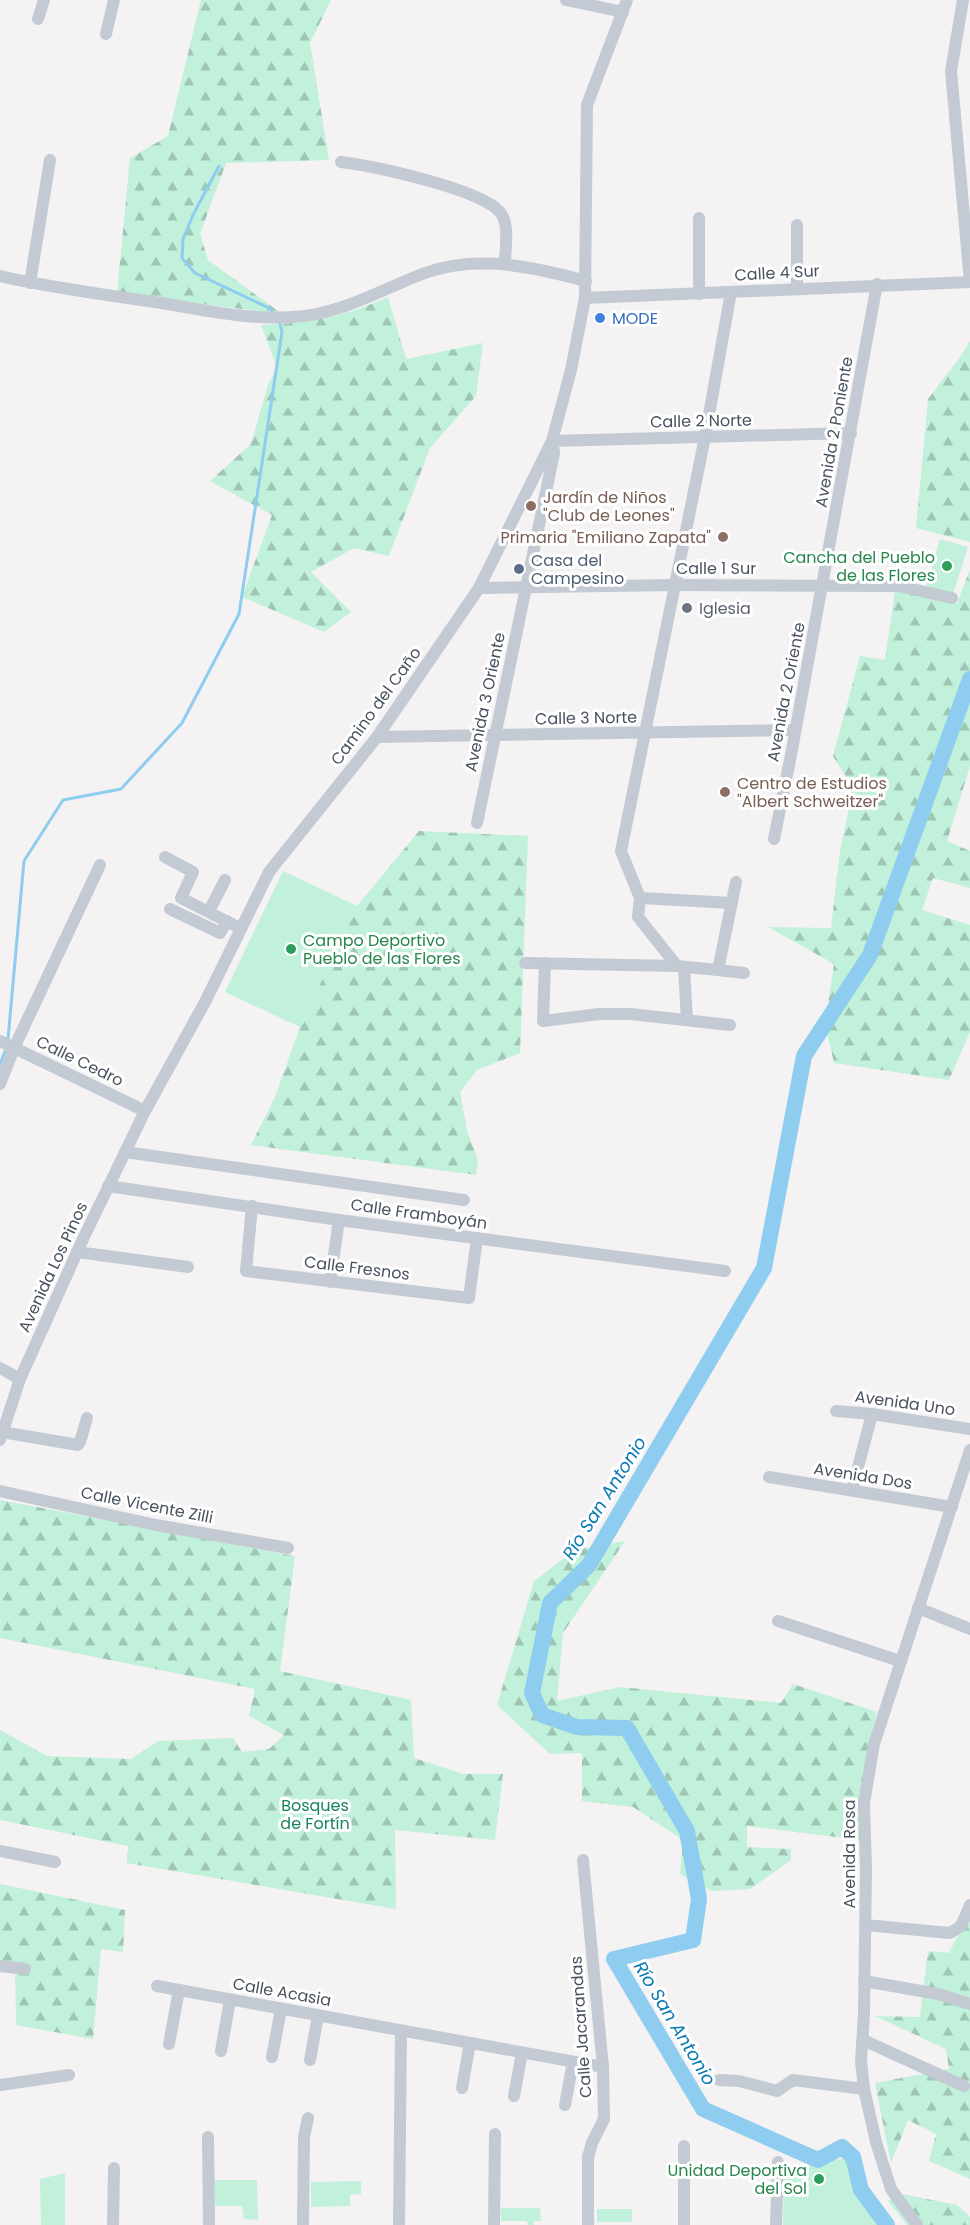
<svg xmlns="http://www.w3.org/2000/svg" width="970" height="2225" font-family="Poppins,sans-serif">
<defs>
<pattern id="forest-firs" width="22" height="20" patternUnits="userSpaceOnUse" patternTransform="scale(1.5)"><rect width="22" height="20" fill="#c1f1da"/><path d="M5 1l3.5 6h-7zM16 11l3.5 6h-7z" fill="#9fc6b4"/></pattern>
</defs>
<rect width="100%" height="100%" fill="#f4f2f2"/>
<g fill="#c1f1da">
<polygon points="940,539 968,547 953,594 926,586"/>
<polygon points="283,871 357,906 300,1027 225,992"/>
<polygon points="851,2158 858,2192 881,2225 783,2225 784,2166"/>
<polygon points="65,2173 65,2225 41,2225 40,2179"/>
<polygon points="214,2180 257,2180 258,2220 244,2219 242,2206 215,2206"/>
<polygon points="361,2181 361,2194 350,2195 350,2206 311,2207 311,2182"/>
<polygon points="501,2208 540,2208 541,2221 534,2221 534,2225 528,2225 527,2221 501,2221"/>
<rect x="597" y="2209" width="35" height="13"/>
</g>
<g fill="url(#forest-firs)">
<polygon points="201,0 331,0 310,43 329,160 226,163 200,234 208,260 282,314 117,293 130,158 168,136"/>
<path d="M388,297L406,359L483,343L476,396L430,448L389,556L354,548L311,572L351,612L324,632L242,597L272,515L210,481L251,444L268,385L277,367L261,325C308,323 345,317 388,297Z"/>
<polygon points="970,341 970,542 916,528 928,399 960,357"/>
<polygon points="970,570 970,766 947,841 970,851 970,888 933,878 922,910 970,925 970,1032 949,1080 834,1063 825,1024 834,964 768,927 831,928 840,851 853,788 833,756 860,656 885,660 895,591 957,603"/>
<polygon points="419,831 528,836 520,1053 477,1070 460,1092 467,1131 478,1160 476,1175 251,1145 275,1097 300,1027 357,906"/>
<polygon points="0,1500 295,1556 280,1671 411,1700 414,1758 463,1774 503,1774 495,1840 395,1830 396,1909 127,1863 128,1846 0,1820 0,1730 47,1756 131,1759 158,1741 233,1738 242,1752 269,1749 284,1735 249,1716 255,1689 0,1638"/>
<polygon points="625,1541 563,1633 557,1701 620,1687 781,1703 793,1684 877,1712 869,1742 860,1840 747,1826 747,1847 791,1849 791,1860 750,1889 712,1891 680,1874 683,1840 633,1807 582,1801 582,1753 550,1754 497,1705 534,1581 575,1550"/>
<polygon points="0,1884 125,1910 123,1952 101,1949 93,2039 16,2025 15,1962 0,1961"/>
<polygon points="970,1912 970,2179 929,2161 936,2134 908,2120 891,2163 875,2083 949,2069 946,2049 875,2016 920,2017 928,1951 949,1953"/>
<polygon points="902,2194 957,2205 970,2217 970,2225 907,2225 888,2201"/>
</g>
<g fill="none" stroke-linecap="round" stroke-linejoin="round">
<g stroke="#8ecdef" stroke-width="3">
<polyline points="219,166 193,215 183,239 182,258 195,273 269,308 273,312"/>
<polyline points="8,1039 24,861 63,800 121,789 182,723 239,614 282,332 279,320"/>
<polyline points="0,1064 6,1049"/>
</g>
<polyline stroke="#8ecdef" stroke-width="16" points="887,2225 861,2190 853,2157 842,2147 818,2160 703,2109 614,1959 693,1940 699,1899 687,1831 627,1728 577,1727 542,1715 532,1693 550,1603 589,1565 764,1268 804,1056 870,955 970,679"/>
<g stroke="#c3cad3" stroke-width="12">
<polyline points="566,0 623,12"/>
<polyline points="963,0 951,71 970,282"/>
<polyline points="38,19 44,0"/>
<polyline points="106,34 114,0"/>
<path d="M341,162C374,166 475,188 498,210C511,222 505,247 505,263"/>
<path d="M0,276C53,288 108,295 161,303C204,310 249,320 292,317C340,315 382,289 425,273C478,254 534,267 586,281"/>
<polyline points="30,283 50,160"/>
<polyline points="797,289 797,225"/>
<polyline points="699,294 699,218"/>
<polyline points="585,298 970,282"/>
<polyline points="479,588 675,585 899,586 952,598"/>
<polyline points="377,737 795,730"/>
<polyline points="477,823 554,453 552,441 851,433"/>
<polyline points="774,839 791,755 877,284"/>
<polyline points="165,857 193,872 181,898 240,928"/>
<polyline points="736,882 718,970 744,973"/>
<polyline points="640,898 732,903"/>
<polyline points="170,909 220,933 227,921"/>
<polyline points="209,911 225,880"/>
<polyline points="525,963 677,966 718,970"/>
<polyline points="545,963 543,1021 599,1014 631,1014 730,1025"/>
<polyline points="677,966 638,917 640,898 621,851 705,437 731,292"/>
<polyline points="684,967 687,1020"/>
<polyline points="0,1041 145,1111"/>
<polyline points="0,1084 14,1048 100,865"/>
<polyline points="125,1152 464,1200"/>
<polyline points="108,1186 339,1220 725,1271"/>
<polyline points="252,1206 246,1271 469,1298 477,1238"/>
<polyline points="77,1252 188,1267"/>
<polyline points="330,1282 339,1220"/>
<polyline points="0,1368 20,1379"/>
<polyline points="836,1411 872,1414 970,1429"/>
<polyline points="2,1432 78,1445 80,1442 87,1418"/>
<polyline points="0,1440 20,1379 83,1239 145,1111 205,1002 269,872 377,737 479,588 552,441 571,370 585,298 587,105 627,0"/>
<polyline points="769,1477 952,1507"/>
<polyline points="852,1490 872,1414"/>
<polyline points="0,1491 156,1525 288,1548"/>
<polyline points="918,1608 970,1629"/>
<polyline points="778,1621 900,1661"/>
<polyline points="0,1851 55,1862"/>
<polyline points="583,1860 603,2067 604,2119 592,2143 588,2157 588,2225"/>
<polyline points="865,1925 950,1933 961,1926 970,1905"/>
<polyline points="0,1966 25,1969"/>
<polyline points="864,1981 938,1994 970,2004"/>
<polyline points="157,1986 603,2067"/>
<polyline points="863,2040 964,2086"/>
<polyline points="169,2044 179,1990"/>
<polyline points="221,2051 230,2000"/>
<polyline points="272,2057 281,2009"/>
<polyline points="310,2060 318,2016"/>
<polyline points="719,2080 739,2081 777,2091 793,2080 864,2089"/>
<polyline points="0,2085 69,2075"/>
<polyline points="462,2088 470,2043"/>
<polyline points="514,2096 522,2053"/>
<polyline points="565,2105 573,2062"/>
<polyline points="208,2137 209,2225"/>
<polyline points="113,2225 114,2168"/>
<polyline points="303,2225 304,2137 308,2118"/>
<polyline points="399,2225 401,2031"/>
<polyline points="494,2225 495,2134"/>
<polyline points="684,2225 684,2146"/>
<polyline points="776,2225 778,2162"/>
<polyline points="917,2225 891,2189 876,2142 864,2089 861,2061 864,2014 866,1869 864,1803 874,1744 970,1450"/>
</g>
</g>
<circle fill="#3f7fe0" stroke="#fff" stroke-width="2" cx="600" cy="318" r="6"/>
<g fill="#8d6e63" stroke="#fff" stroke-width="2">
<circle cx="531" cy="506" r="6"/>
<circle cx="723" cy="537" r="6"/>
<circle cx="725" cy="792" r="6"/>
</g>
<g fill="#2e9e5b" stroke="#fff" stroke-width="2">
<circle cx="947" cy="566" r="6"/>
<circle cx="291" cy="949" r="6"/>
<circle cx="819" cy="2179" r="6"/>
</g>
<circle fill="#5c6f8a" stroke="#fff" stroke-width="2" cx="519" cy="569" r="6"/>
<circle fill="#6b7280" stroke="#fff" stroke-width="2" cx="687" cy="608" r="6"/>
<g text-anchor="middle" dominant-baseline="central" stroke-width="6" stroke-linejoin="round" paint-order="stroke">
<g font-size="16" fill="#495260" stroke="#fff">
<text transform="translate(777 273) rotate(-3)">Calle 4 Sur</text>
<text transform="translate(701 421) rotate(-1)">Calle 2 Norte</text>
<text transform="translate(834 432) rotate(-80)">Avenida 2 Poniente</text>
<text x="716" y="568">Calle 1 Sur</text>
<text transform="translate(786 692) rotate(-79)">Avenida 2 Oriente</text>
<text transform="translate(485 702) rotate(-78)">Avenida 3 Oriente</text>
<text transform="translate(376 706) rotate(-54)">Camino del Caño</text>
<text transform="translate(586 718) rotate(-1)">Calle 3 Norte</text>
<text transform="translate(80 1061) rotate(26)">Calle Cedro</text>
<text transform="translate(419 1214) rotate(8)">Calle Framboyán</text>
<text transform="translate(53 1267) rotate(-65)">Avenida Los Pinos</text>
<text transform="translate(357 1268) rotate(7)">Calle Fresnos</text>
<text transform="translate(905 1403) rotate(8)">Avenida Uno</text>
<text transform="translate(863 1476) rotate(9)">Avenida Dos</text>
<text transform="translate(147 1505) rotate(11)">Calle Vicente Zilli</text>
<text transform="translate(849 1854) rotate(-90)">Avenida Rosa</text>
<text transform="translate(282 1992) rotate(10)">Calle Acasia</text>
<text transform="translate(581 2027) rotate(-94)">Calle Jacarandas</text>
</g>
<g font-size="16" fill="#366cbe" stroke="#fff" text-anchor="start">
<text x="612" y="318">MODE</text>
</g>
<g font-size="16" fill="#785e54" stroke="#fff" text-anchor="start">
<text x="543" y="497">Jardín de Niños<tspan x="543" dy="18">"Club de Leones"</tspan></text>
<text x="711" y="537" text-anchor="end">Primaria "Emiliano Zapata"</text>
<text x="737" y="783">Centro de Estudios<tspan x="737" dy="18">"Albert Schweitzer"</tspan></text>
</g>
<g font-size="16" fill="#27864d" stroke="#fff" text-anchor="end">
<text x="935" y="557">Cancha del Pueblo<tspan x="935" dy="18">de las Flores</tspan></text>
<text x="303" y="940" text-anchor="start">Campo Deportivo<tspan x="303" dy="18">Pueblo de las Flores</tspan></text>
<text x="807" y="2170">Unidad Deportiva<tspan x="807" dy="18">del Sol</tspan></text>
</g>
<g font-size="16" fill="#4e5e75" stroke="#fff" text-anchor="start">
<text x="531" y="560">Casa del<tspan x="531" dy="18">Campesino</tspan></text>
</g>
<g font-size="16" fill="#5b616d" stroke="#fff" text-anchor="start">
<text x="699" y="608">Iglesia</text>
</g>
<g font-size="16" fill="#16855c" stroke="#fff">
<text x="315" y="1805">Bosques<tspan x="315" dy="18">de Fortín</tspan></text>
</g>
<g font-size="18" font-style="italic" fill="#0979b3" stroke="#fff">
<text transform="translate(604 1498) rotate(-58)">Río San Antonio</text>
<text transform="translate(675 2023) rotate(59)">Río San Antonio</text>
</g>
</g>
</svg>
